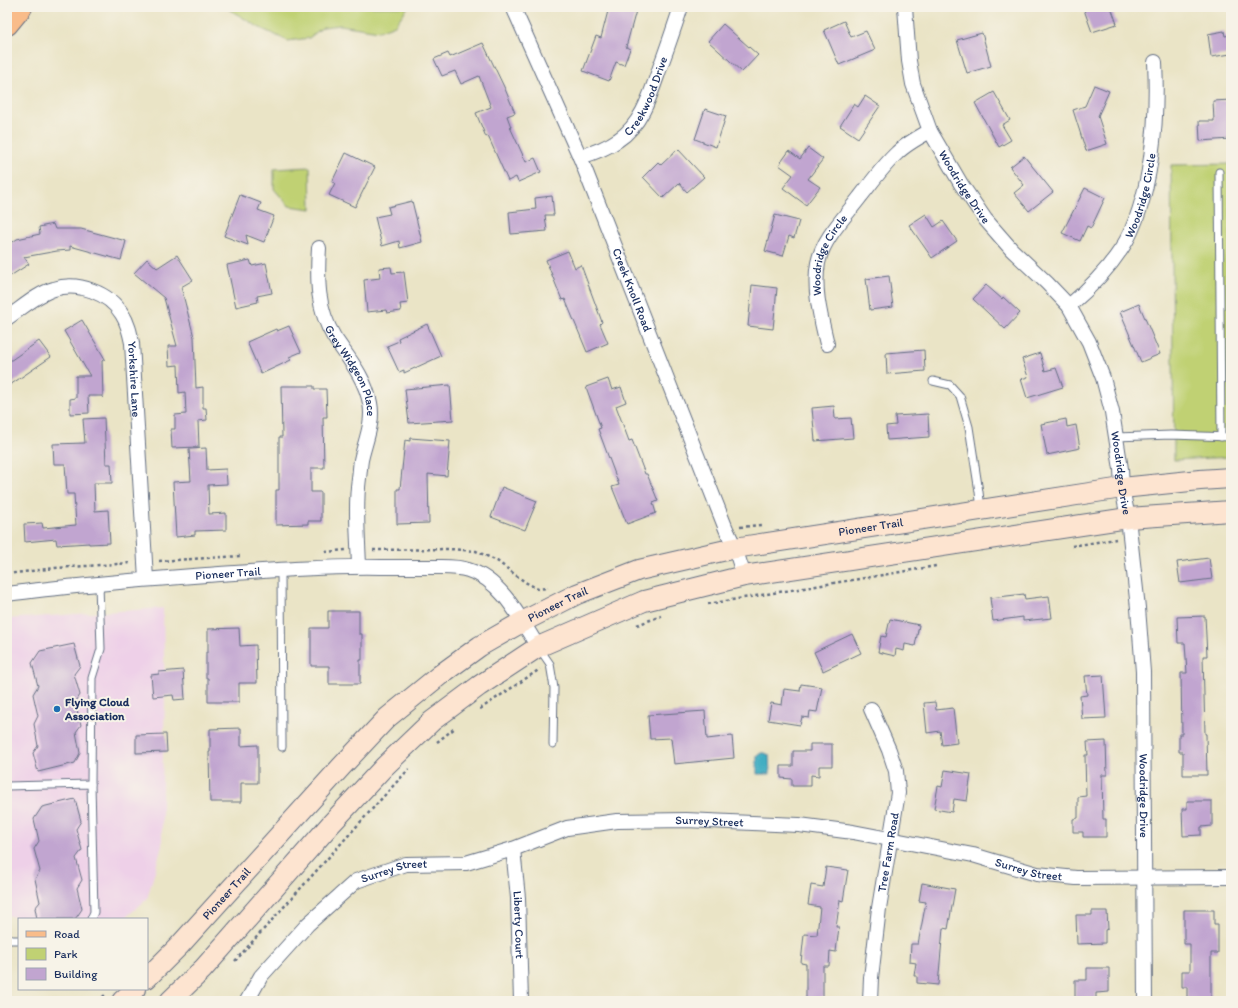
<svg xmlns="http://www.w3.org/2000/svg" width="1238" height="1008" font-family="Itim,sans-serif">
<rect width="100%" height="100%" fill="#f7f3e8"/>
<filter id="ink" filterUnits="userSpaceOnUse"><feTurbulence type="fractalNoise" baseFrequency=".025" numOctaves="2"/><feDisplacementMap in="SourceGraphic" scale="8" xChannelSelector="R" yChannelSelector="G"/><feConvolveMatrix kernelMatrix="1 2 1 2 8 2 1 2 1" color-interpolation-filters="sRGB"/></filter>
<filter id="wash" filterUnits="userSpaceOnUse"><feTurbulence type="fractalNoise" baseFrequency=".012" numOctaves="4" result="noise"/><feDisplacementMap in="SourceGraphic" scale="16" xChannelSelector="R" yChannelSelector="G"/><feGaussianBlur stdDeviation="0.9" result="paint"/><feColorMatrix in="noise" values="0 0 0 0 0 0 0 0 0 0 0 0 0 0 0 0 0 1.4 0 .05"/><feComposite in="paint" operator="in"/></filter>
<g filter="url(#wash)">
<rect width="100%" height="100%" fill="#eae4c6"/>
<polygon fill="#eed0e8" points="163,608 165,703 162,781 162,846 147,899 124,919 21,919 7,915 7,619"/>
<g fill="#c0d173" stroke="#6e8068">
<polygon points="225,7 408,7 395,25 379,31 340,25 323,27 309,38 288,41 260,28"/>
<polygon points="1231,164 1231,457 1174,460 1171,165"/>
<polygon points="310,167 311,209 289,206 274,189 274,169"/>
</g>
<polygon fill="#43aec2" stroke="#2f6e90" points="761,753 765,753 769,755 770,774 757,774 757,756"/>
<g id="blocks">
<g fill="#c1a5d0">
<polygon points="609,7 637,7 626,47 630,49 624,65 616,62 609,81 583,71 596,36 601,38"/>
<polygon points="1083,7 1111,7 1117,24 1092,32"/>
<polygon points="844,21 851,37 866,31 875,50 839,65 824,30"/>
<polygon points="723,24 758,55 742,72 708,41"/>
<polygon points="1224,31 1225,36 1231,35 1231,54 1211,57 1208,34"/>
<polygon points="982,33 991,66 967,73 957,40"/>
<polygon points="483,43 505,89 515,113 507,116 511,127 510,127 526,162 535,158 541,172 518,182 516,177 508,181 488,136 486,137 476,113 491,107 479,76 461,84 455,71 442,76 434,59 448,53 450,57"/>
<polygon points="1094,85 1109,91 1098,116 1107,144 1086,151 1073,110 1085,106"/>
<polygon points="994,92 1010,120 1002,125 1011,140 999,147 975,103"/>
<polygon points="865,96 880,106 858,138 840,126 854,104 858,107"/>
<polygon points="1231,100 1231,139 1200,141 1199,121 1214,121 1213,101"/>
<polygon points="705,109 726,116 716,147 695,139"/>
<polygon points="808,148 823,159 808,179 820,187 806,205 783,188 793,175 779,165 789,151 800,159"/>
<polygon points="678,149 704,177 687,192 679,183 663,198 643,177 658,162 661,165"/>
<polygon points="346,153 375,167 355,207 329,195 335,183 332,182"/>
<polygon points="1024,156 1053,192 1029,211 1014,193 1024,185 1010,167"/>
<polygon points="1085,188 1105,198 1091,228 1087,226 1080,241 1062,233"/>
<polygon points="240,195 261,203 258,210 274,216 264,242 246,235 248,245 224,236"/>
<polygon points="552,196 554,215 545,215 547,231 511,234 509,212 536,209 535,198"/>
<polygon points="412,201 422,242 400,248 399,241 382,246 375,217 390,214 388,207"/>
<polygon points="926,214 934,227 943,221 957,241 932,258 909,225"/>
<polygon points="775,215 799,221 794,238 789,236 783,256 765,251"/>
<polygon points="53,224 55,229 81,229 126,241 121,260 70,246 70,250 57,251 24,257 29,264 7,278 7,246 17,239 40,234 39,227"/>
<polygon points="568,251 575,268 581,265 602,322 600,324 608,343 587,352 565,299 562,300 546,260"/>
<polygon points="177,255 193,280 181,287 194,337 196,388 203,387 203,408 206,408 207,420 198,421 199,447 172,448 171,429 175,429 175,415 186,414 185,392 179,393 178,365 169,366 168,346 177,346 164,298 134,273 147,259 157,268"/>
<polygon points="250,260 252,266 266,263 272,293 257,296 258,302 236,307 227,265"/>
<polygon points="391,267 392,273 404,272 408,303 400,304 401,311 387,313 386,310 367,312 364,280 380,278 379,268"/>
<polygon points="889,276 893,307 870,310 866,279"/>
<polygon points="752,285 777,288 773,329 748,326"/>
<polygon points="986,285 1002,299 1003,297 1020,313 1005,329 973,299"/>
<polygon points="1139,304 1160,354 1141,362 1120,312"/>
<polygon points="82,320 105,359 102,361 103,398 102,396 88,396 89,413 70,414 70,399 76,398 76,376 90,376 64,331"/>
<polygon points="427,324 441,356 404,373 404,370 399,372 387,346 399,341 398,338"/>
<polygon points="289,326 301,352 289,357 291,360 261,374 247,342 276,329 277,331"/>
<polygon points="39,341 51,357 7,387 7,363"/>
<polygon points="924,350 925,371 887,374 886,353"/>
<polygon points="1040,353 1045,371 1056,368 1063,387 1027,398 1021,379 1028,377 1022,359"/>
<polygon points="608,379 612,390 621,387 626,402 616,406 629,441 632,440 645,474 647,474 658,501 653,503 656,513 627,524 612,487 619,485 598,429 601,428 586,387"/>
<polygon points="450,385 453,420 409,423 405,389"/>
<polygon points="281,386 314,386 314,389 326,389 327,417 323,417 324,468 311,468 311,492 321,492 321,521 308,521 308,524 276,525 276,490 279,490 279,437 282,437"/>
<polygon points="834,406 835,419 851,418 853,438 815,441 812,408"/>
<polygon points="928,414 929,437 887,440 886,426 896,425 895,416"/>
<polygon points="104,418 106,464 111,464 112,483 94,483 95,511 108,510 110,543 89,544 89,543 57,545 56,539 25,542 24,524 42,523 43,528 76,525 74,494 67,494 65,464 54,464 53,444 85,443 83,419"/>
<polygon points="1066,419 1067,427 1076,425 1080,448 1047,455 1041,424"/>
<polygon points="410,438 450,441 447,476 428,474 429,523 397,524 397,489 400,489 405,440 410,441"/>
<polygon points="206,448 207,470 226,469 227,484 208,485 209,514 226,513 226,530 195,531 195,535 176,537 173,482 191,481 189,449"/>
<polygon points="502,487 537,501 525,530 491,517"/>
<polygon points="1209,558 1212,579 1180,583 1177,562"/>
<polygon points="1024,594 1025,599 1049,596 1052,618 1023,621 1023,617 993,621 990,598"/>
<polygon points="328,611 359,611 359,634 362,634 362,660 360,660 360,684 329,684 329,666 311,666 311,628 328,628"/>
<polygon points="1205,616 1207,656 1203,656 1205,734 1206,734 1207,775 1183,775 1183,752 1179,752 1179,734 1182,734 1181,673 1187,673 1185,643 1178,643 1177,617"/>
<polygon points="890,619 919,625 915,646 905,644 904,651 896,649 895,656 878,652 881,636 886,637"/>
<polygon points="239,628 240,646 256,645 257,683 239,683 239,702 208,702 208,678 206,678 206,652 208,652 208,629"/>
<polygon points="852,634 861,653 823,671 814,652"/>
<polygon points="74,644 80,666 74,674 80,695 75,703 81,725 76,732 80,753 75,763 38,772 33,753 38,746 34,724 38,716 33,694 38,686 32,663 40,651"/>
<polygon points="183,670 185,699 174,700 173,695 153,697 151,675 159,674 159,672"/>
<polygon points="1103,675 1106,718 1082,719 1080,696 1087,695 1085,676"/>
<polygon points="801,684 822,687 817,712 810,711 809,718 802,717 800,725 768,720 771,703 782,705 784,689 800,691"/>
<polygon points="935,702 936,710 953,708 957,743 942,745 940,731 927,733 924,703"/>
<polygon points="705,711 707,739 732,736 734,758 674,764 671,738 650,739 648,715"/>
<polygon points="241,728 241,746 258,745 258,783 241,783 241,802 210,802 209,752 210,752 210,729"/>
<polygon points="166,734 167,752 136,753 136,735"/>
<polygon points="1106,741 1107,775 1102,775 1103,819 1106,819 1106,837 1083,837 1083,832 1073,832 1073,819 1078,818 1078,797 1086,796 1085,755 1088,755 1087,742"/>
<polygon points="810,744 832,744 832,766 819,766 819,776 811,775 811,786 792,786 792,779 781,778 781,766 793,766 793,751 810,751"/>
<polygon points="945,770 971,774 967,801 954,799 952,812 934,809 938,786 942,787"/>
<polygon points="75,799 81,821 76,829 82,850 76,858 82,880 77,888 82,909 76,918 73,919 37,919 35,908 40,902 35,879 40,871 34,849 39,841 34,819 42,807"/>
<polygon points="1187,801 1212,801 1212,826 1201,827 1201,835 1183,836 1182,809 1187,809"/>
<polygon points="826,867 848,870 843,901 840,900 836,927 839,927 836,952 830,951 829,966 823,966 823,1001 806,1001 806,964 801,963 804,934 817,935 820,907 808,905 811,885 823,887"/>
<polygon points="922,883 955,889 948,929 943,928 938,985 917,983 917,976 914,976 916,963 910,962 911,944 918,944 926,902 919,901"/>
<polygon points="1184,910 1214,910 1214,924 1218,924 1218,953 1211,953 1211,1001 1187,1001 1187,987 1182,987 1182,971 1190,971 1190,944 1184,944"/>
<polygon points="1092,911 1107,911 1108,929 1105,930 1105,943 1077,944 1076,915 1092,915"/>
<polygon points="1087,968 1109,968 1109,992 1096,993 1096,1001 1075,1001 1075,980 1087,980"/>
</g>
</g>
</g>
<g filter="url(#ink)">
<use href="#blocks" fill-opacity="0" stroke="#636e82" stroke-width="1"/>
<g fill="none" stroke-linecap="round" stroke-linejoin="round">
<defs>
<g id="lane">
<polyline points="1219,172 1221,437"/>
<polyline points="933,381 950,385 960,396 969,427 979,492 981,509"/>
<polyline points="1116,437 1171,435 1231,437"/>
<polyline points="281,569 282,747"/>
<polyline points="539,648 550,664 554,688 553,744"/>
<polyline points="91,784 92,678 101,649 99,584"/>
<polyline points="7,786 91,784 94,912 91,919"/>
<polyline points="7,936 10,940 19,940"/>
</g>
<g id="street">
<path id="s1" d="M513,7L580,157L726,529L735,548L744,576"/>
<path id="s2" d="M905,7L909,61L913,84L930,131L961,184L985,219L1012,250L1047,283L1069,306L1089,342L1103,378L1112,412L1121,469L1122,488L1128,518L1138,608L1143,672L1145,1001"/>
<path id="s3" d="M580,157C593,153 607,148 618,140C644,123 652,89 662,62C669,43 675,25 681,7"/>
<path id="s4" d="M319,248C317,280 317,309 334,337C348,358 365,377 370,403C374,423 365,441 361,460C360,466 360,472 359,478C355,507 358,537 359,566"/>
<path id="s5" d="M1069,306C1089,289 1107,271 1122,248C1152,201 1158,118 1155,62"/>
<path id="s6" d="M7,318C22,308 37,294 54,289C78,281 109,293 122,314C128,323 130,333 132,343L146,579"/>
<path id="s7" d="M827,344C821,318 813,290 818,263C823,238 845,217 860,197C872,182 883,166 897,153C906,144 919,137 930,131"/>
<path id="s8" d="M7,594C73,585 139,580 206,575C264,571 322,566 381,567C398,567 415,567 432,567C444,567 457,566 468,570C501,579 521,620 538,647"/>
<path id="s9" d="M513,849L518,898L521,1001"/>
<path id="s10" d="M247,1001L261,976L308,924L356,881L406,864L466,863L513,849L567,828L617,821L686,820L799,825L853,832L973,855L1037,874L1076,878L1231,877"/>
<path id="s11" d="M870,1001L871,978L879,908L898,793L896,771L889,750L871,709"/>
</g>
<g id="secondary">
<path id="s12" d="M147,978L179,946L341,767L387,718L440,675L480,646L522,622L577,594L639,570L735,548L1122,488L1200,480L1231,478"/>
<polyline points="122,1001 135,989"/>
<polyline points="170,1001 203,969 330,825 384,767 432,721 479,686 538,647 644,601 744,576 1128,518 1231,511"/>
</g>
<polyline id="primary" points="7,24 21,7"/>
</defs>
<use href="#lane" stroke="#636e82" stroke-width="9"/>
<use href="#street" stroke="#636e82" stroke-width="16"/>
<use href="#secondary" stroke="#636e82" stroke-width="22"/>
<use href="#primary" stroke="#636e82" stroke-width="24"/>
<g stroke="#636e82" stroke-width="2.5" stroke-dasharray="3 3" stroke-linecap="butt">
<polyline points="740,527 761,525"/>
<polyline points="1072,546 1116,539"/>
<polyline points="373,550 449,549 476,551 497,561 525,582 538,589 548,588"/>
<polyline points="325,552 346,550"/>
<polyline points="159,561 240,556"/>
<polyline points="7,574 55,568 132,563"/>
<path d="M708,604C784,591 860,579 936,566"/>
<polyline points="637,625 661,616"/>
<polyline points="480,709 540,669"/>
<polyline points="437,742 455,728"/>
<polyline points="235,961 393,786 409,769"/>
<polyline points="98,1001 105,995"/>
</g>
<use href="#lane" stroke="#fff" stroke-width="7"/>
<use href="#street" stroke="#fff" stroke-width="14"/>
<use href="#secondary" stroke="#fde4d0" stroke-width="20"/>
<use href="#primary" stroke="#f9bc8a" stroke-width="22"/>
</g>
</g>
<circle fill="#1f6fb2" stroke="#f7f3e8" stroke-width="1.5" cx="57" cy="709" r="4"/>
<g text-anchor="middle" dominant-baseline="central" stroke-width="4" stroke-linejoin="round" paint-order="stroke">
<g font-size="12" fill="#1b2f5e" stroke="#f7f3e8">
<text stroke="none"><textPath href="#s3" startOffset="95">Creekwood Drive</textPath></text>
<text stroke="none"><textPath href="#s2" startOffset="193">Woodridge Drive</textPath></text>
<text stroke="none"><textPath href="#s5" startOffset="135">Woodridge Circle</textPath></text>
<text stroke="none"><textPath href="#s7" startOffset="93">Woodridge Circle</textPath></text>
<text stroke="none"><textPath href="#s1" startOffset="307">Creek Knoll Road</textPath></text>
<text stroke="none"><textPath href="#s4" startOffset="130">Grey Widgeon Place</textPath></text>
<text stroke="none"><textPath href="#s6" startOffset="200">Yorkshire Lane</textPath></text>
<text stroke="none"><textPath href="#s2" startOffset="529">Woodridge Drive</textPath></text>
<text stroke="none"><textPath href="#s12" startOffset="884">Pioneer Trail</textPath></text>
<text stroke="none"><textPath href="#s8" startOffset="222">Pioneer Trail</textPath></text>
<text stroke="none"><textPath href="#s12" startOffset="560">Pioneer Trail</textPath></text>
<text stroke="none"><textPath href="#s2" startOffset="853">Woodridge Drive</textPath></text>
<text stroke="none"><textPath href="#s10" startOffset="526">Surrey Street</textPath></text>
<text stroke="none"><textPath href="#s11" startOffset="150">Tree Farm Road</textPath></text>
<text stroke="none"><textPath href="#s10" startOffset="850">Surrey Street</textPath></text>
<text stroke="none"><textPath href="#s10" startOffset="203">Surrey Street</textPath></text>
<text stroke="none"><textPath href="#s12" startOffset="116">Pioneer Trail</textPath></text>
<text stroke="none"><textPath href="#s9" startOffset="76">Liberty Court</textPath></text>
</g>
<g font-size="12" font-weight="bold" fill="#1b2f5e" stroke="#f7f3e8" text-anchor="start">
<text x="65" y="702">Flying Cloud<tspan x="65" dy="14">Association</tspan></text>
</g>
</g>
<rect width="1238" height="1008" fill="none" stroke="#f7f3e8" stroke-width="24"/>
<rect x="18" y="918" width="130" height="72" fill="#f7f3e8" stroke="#9fa5b1"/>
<rect x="26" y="931" width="20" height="6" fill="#f9bc8a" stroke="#9fa5b1"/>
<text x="54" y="938" font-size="12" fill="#1b2f5e">Road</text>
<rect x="26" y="948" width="20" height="12" fill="#c0d173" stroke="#9fa5b1"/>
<text x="54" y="958" font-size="12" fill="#1b2f5e">Park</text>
<rect x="26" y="968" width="20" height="12" fill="#c1a5d0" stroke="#9fa5b1"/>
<text x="54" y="978" font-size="12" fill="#1b2f5e">Building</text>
</svg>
